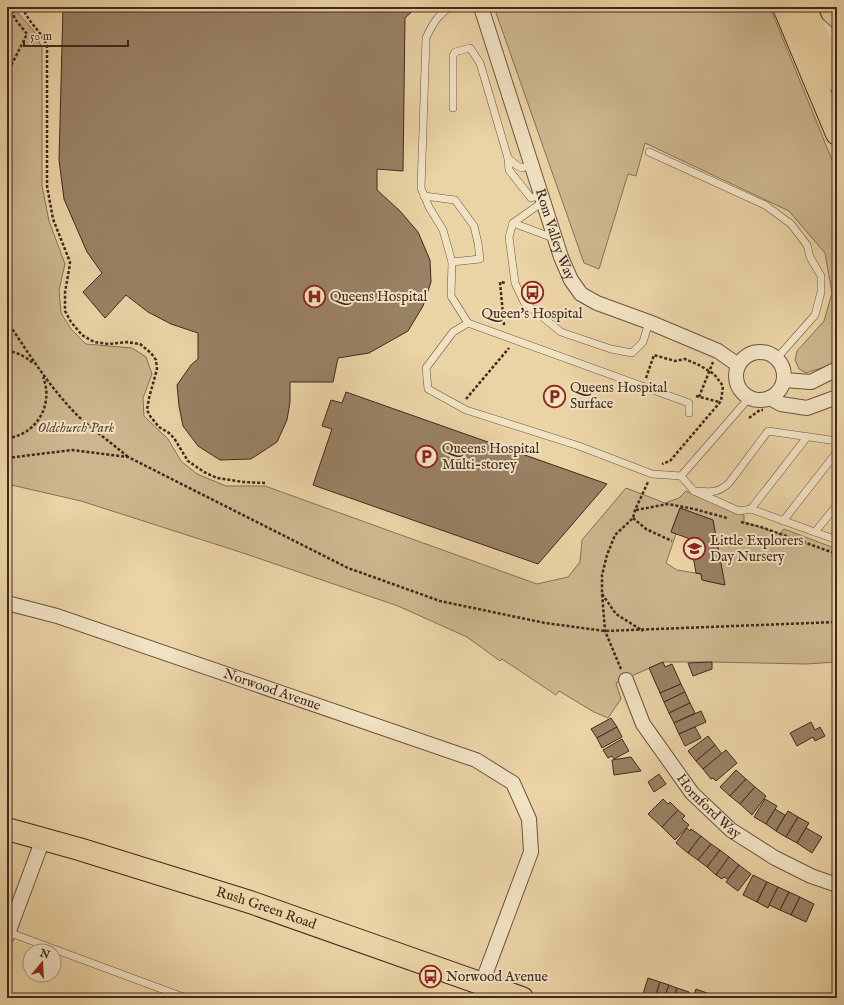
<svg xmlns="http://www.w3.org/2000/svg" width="844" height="1005" font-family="'IM FELL English',serif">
<rect width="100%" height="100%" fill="#ead3a5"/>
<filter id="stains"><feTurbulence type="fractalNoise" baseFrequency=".005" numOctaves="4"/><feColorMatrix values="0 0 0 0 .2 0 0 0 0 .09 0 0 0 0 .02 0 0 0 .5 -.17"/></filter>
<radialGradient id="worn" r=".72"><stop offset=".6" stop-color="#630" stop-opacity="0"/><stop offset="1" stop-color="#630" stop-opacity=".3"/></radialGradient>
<g fill="#cdb68e" stroke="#877056" fill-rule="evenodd">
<path d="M7,7H17L18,13L34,31L42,48V186L49,221L65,264L59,290L61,313L71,329L86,344L132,348L146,357L152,374L143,398L144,416L168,439L181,461L197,474L226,486H265L537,584L568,577L580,562L582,540L626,488L665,503L679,498L686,491L744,515V522L780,534L784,529L837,549V662L806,664L712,662H663L616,683L621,699L608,718L594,712L559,691L556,695L502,659L500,661L467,637L398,606L243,553L81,501L7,484ZM680,508L713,520L724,585L702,580L701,574L677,570L666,563L676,534L671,532Z"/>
<polygon points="494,7 770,7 832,160 837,170 837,361 830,365 806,373 799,369 795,360 797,351 824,321 832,293 825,253 789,211 645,143 636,176 628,174 599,269 584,263"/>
</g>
<g fill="#998164" stroke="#41291d">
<polygon points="63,7 417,7 405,18 403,171 377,169 377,190 400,211 418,232 430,260 431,282 423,306 408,331 369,353 338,358 333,382 290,382 290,402 287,420 277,442 251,459 220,460 198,446 183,426 179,406 177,385 191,365 198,359 198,333 171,324 148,312 126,295 105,318 83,292 102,273 87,252 64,199 59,160"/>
<polygon points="346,392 607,484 538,564 313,485 332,429 322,426 331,400 342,403"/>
<polygon points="680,508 713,520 725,585 702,580 701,574 696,573 690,539 671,532"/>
<polygon points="663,662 665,667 672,664 681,684 660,693 649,668"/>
<polygon points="712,662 712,669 693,676 688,663"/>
<polygon points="681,684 685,692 664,702 660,693"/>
<polygon points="685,692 690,703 669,713 664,702"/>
<polygon points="690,703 695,713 674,723 669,713"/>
<polygon points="701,711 706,722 679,734 674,723"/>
<polygon points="837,715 837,726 832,722"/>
<polygon points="611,718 617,727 597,738 591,729"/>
<polygon points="811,722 815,730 820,727 825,736 815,741 813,737 797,746 790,733"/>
<polygon points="617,727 622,737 602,748 597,738"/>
<polygon points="695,727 701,738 685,746 679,734"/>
<polygon points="708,736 715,745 696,761 688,751"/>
<polygon points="622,739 629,751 614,759 612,756 608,758 603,750"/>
<polygon points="715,745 722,754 703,769 696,761"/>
<polygon points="726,750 737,763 716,781 713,778 711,779 703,769"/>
<polygon points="631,757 641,771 614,775 612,760"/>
<polygon points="736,770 746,779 730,796 720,787"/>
<polygon points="659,774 666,784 654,792 648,782"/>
<polygon points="746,779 755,787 740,804 730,796"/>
<polygon points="755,787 766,796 752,815 740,804"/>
<polygon points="663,799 668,804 670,802 678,810 662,827 648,814"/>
<polygon points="765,799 777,806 766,824 754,817"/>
<polygon points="775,809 785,815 776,831 766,824"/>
<polygon points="678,810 685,816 682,819 689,825 675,840 662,827"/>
<polygon points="788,811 798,817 786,837 776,831"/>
<polygon points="798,817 809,823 797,843 786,837"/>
<polygon points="687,828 690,831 691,829 701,836 688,853 676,843"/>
<polygon points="806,828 822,837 812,853 797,843"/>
<polygon points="701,836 711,844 698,860 688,853"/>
<polygon points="711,844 720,850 707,867 698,860"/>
<polygon points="720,850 729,857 716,875 707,867"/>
<polygon points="729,857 739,865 728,879 724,877 722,879 716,875"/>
<polygon points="739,865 751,874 738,891 726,882"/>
<polygon points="753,875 767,882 757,902 743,895"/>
<polygon points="767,882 778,887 768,908 757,902"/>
<polygon points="778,887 789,892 780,910 769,905"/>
<polygon points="789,892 800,897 791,915 780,910"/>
<polygon points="800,897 814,904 806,922 791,915"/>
<polygon points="648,978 660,982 655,998 642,997"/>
<polygon points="660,982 669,985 664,998 655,998"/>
<polygon points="669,985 677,988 674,998 664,998"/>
<polygon points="677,988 689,992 687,998 674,998"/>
<polygon points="696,989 707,993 706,998 693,998"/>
<polygon points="707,993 720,997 720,998 706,998"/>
</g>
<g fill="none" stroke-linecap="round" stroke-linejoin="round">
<defs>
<g id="service">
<path d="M451,7C438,14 432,25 426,38L421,188L429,207L443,230L452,262L451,296L468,323"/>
<polyline points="453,108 453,56 455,52 470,48 480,63 508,158 509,170 531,198 541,195"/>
<polyline points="649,152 765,205 791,224 807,245 810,257 821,276 821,292 815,315 777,358"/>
<polyline points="508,158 516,165 522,168 531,165"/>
<polyline points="424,196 455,200 474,226 478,243 480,259 452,262"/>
<polyline points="544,201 513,223 509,237 515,283 524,302 561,332 611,349 632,353 643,342 649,322"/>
<polyline points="513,223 556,239"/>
<polyline points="689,413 689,403 468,323 453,332 426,368 428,389 466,410 579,446 652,474 681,476 749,398"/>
<polyline points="681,476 694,491 739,511 751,509 837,540"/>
<path d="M694,491C710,492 717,494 729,483L768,431L837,441"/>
<polyline points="751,509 807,437"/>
<polyline points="783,521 837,452"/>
<polyline points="815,532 837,505"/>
<polyline points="8,932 186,998"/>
</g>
<g id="minor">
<path id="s1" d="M481,7L561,257L571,280L581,294L597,303L649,322L718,351L738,365"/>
<polyline points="814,21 828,34 837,35"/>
<circle cx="760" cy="376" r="24"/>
<polyline points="784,380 811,382 837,369"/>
<polyline points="770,398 781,404 807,408 837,397"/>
<path id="s2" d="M7,603L57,616L476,760L513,783L529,819L531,852L482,983"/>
<path id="s3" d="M626,680L643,724L692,793L731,830L775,858L811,876L837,885"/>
<polyline points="7,936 43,839"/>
</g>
<g id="primary">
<polyline points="784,7 837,134"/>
<polyline points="805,7 837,81"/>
<path id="s4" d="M7,829L79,849L250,902L522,998"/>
</g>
</defs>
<use href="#service" stroke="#6b543f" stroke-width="8"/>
<use href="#minor" stroke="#6b543f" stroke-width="16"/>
<use href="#primary" stroke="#41291d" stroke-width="24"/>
<g stroke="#41291d" stroke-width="2.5" stroke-dasharray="3 2" stroke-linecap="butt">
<path d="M23,7C27,22 41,30 47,46V186L53,219L70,262L69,270L65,292V311L71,322L82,335L94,342L109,344L127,342L140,344L151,353L156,360L157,369L149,398L147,410L150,416L159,427L169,433L174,438L188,461L204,472L217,478L243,482L265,483"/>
<polyline points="7,74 27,34 15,19 11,7"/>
<path d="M7,321C29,354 50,388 78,416C94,431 112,443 128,457"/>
<polyline points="504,325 500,282 506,283"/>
<path d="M7,351C17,352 26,357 33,363"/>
<polyline points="646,378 654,355 675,361 685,359 699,365 714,374 723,386 721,401 670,461 662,464"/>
<polyline points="696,396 719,402"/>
<polyline points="699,397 713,362"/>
<polyline points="466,399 509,348"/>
<polyline points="749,418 760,410 763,410"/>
<path d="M7,438C37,435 54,404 43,377"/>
<polyline points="7,458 72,450 128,457 348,568 440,601 545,623 605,631 837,622"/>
<polyline points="636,510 668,504 694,509 727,518"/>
<polyline points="633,518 646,529 672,541"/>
<polyline points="741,522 761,527 837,554"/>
<polyline points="602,594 616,614 643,631"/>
<polyline points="621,669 605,631 602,593 602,575 607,555 615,535 633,518 635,510 648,482"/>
</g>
<use href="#service" stroke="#f1e2c4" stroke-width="7"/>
<use href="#minor" stroke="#f1e2c4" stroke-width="14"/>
<use href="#primary" stroke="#ead3a5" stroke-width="22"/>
</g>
<defs>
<symbol id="bus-ring" viewBox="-11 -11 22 22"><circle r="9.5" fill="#f1e2c4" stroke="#8f2418" stroke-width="1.5"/><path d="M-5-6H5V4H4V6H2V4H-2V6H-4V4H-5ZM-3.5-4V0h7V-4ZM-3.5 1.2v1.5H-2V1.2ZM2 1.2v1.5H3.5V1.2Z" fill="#8f2418"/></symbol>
<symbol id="hospital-ring" viewBox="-11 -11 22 22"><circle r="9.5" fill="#f1e2c4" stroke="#8f2418" stroke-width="1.5"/><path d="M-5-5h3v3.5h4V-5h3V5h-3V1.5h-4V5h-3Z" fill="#8f2418"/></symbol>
<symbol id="parking-ring" viewBox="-11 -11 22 22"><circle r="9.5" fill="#f1e2c4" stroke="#8f2418" stroke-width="1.5"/><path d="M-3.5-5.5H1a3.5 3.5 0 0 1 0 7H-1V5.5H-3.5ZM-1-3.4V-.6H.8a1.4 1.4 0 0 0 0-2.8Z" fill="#8f2418"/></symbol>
<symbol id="school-ring" viewBox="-11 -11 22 22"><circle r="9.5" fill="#f1e2c4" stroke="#8f2418" stroke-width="1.5"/><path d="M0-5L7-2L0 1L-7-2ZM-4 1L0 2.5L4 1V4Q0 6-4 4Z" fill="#8f2418"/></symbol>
</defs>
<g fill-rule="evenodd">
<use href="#bus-ring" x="520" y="280" width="25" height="25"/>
<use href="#hospital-ring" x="302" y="284" width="25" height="25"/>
<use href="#parking-ring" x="542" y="384" width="25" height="25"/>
<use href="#parking-ring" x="414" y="444" width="25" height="25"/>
<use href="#school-ring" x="682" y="536" width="25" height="25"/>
<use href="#bus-ring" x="418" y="964" width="25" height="25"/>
</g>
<g text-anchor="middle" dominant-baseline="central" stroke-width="4" stroke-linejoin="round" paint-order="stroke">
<g font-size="14" fill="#41291d" stroke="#f1e2c4">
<text stroke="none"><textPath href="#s1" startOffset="239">Rom Valley Way</textPath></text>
<text stroke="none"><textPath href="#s2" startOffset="279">Norwood Avenue</textPath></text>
<text stroke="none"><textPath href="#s3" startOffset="153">Hornford Way</textPath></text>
<text stroke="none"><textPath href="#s4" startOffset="271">Rush Green Road</textPath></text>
</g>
<g font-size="14" fill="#41291d" stroke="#f1e2c4" text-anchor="start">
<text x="330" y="297">Queens Hospital</text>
<text x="532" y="314" text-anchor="middle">Queen's Hospital</text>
<text x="570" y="388">Queens Hospital<tspan x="570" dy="16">Surface</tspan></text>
<text x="442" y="449">Queens Hospital<tspan x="442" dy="16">Multi-storey</tspan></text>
<text x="710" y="541">Little Explorers<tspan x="710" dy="16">Day Nursery</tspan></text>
<text x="446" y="977">Norwood Avenue</text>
</g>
<g font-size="14" font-style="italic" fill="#5d4534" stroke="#f1e2c4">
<text x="76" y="428">Oldchurch Park</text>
</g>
</g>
<rect width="844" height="1005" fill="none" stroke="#ead3a5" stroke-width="24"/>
<rect x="8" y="8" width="828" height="989" fill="none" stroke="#41291d" stroke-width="2"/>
<rect x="12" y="12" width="820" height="981" fill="none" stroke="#41291d"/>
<g transform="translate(42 963) rotate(18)"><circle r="19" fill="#f1e2c4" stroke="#ab9881"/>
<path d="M0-3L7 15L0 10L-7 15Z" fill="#8f2418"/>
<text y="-6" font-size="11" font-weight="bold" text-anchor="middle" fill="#41291d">N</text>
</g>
<path d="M24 40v6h104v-6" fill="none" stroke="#41291d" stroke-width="2"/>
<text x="30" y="40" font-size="12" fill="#41291d" stroke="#f1e2c4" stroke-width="3" paint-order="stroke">50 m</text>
<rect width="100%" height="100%" filter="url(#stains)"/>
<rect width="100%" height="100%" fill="url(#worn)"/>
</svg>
